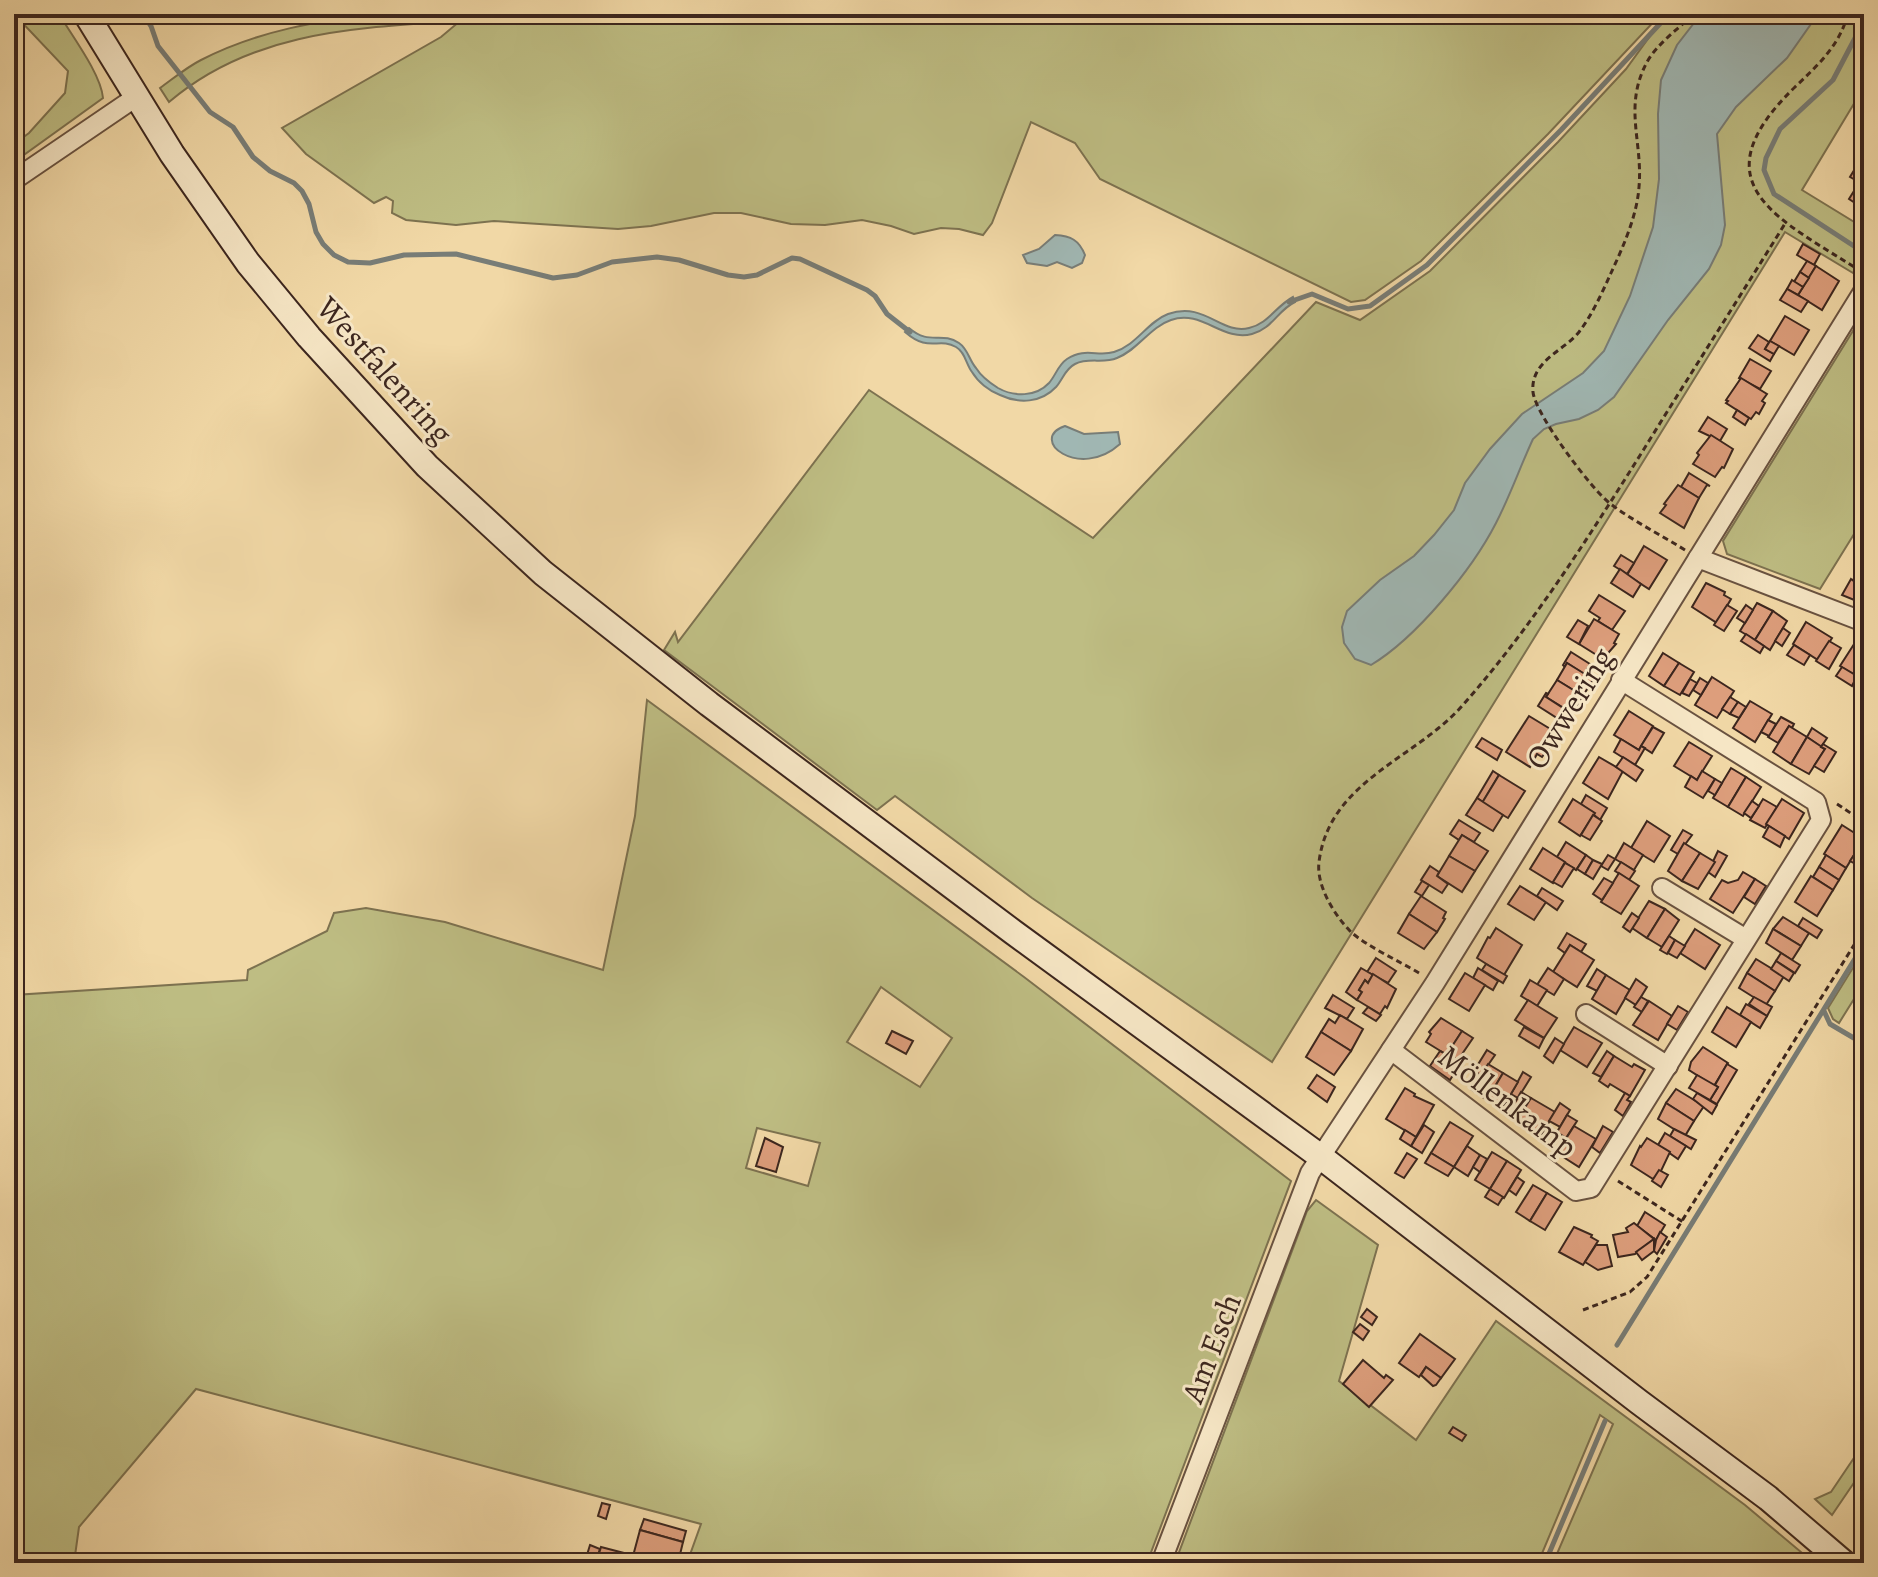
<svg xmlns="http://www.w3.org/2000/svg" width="1878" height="1577" font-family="Alegreya,serif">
<rect width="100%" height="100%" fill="#f1d8a6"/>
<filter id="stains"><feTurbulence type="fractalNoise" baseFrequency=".0025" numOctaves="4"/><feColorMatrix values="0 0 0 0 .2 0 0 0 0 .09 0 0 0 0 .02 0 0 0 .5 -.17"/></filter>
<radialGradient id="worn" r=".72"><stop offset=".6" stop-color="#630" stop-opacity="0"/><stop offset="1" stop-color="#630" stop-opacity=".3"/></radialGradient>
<g fill="#bebd83" stroke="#7d7250" stroke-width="2" fill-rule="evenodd">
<path d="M14,14H59C72,36 101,74 103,98L14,162V144L29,133L65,93L68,71Z"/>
<path d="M382,14H1661L1548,134L1421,261L1365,300L1351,302L1100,179L1075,143L1031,122L992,223L983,235L959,229L941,228L914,234L891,226L862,220L825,225L791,224L741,213H714L651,226L618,229L494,221L456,225L406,220L392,213L393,201L386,197L374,203L306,154L282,128L441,37L460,21C355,28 252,31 169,102L160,88C174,78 187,67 201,60C257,31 320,20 382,14Z"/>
<polygon points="1666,14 1864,14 1864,87 1802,190 1864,228 1862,260 1853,273 1785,232 1272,1062 1032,898 895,796 877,810 664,650 675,632 678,642 869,390 1093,538 1316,302 1360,320 1430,271 1558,142 1626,69"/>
<polygon points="1864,313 1864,518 1820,589 1727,554 1723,541"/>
<path d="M647,700L1024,977L1291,1181L1147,1563H687L701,1524L196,1389L79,1527L74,1563H52L14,1556V995L247,980L248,970L327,931L334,913L366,908L445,922L603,970L635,816ZM881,987L952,1038L920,1087L847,1042ZM757,1128L820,1143L808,1186L746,1168Z"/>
<polygon points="1864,950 1864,983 1839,1023 1833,1019 1828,1008"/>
<polygon points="1316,1200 1378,1245 1339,1381 1416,1440 1496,1321 1745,1505 1814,1563 1553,1563 1613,1424 1600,1415 1538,1563 1175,1563 1307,1211"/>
<polygon points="1864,1443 1864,1468 1832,1515 1815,1499 1831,1492"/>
</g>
<g fill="#a0b7b3" stroke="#787d77" stroke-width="2">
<path d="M1701,14H1818L1787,58L1736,107L1717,134L1725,225L1721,245L1709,269L1668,320L1614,397L1598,410L1579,419L1556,424L1544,429L1533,439C1520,467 1510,496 1496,523C1472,570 1416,638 1371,665L1355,659L1344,643L1342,627L1347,611L1380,580L1414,556L1434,535L1454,510L1465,483L1490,449L1522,414L1583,373L1604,351L1630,296L1653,227L1659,179L1658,114L1661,80L1677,45Z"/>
<path d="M1055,235C1071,236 1079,240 1085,255L1082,263L1072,268L1057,262L1047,266L1027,263L1023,255L1039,249Z"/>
<path d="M1293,297L1295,302C1278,310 1272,329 1252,334C1222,342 1202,309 1171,320C1150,327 1138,350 1117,358C1103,364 1089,357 1075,364C1065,369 1063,379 1056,387C1041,403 1019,404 1000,395C989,391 978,382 972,372C966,364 965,352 956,347C938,337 929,353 905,332L909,328C930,346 941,331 959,343C968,349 969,360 976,368C981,376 990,383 998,388C1014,397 1036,397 1049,383C1056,375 1058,365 1067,359C1085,347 1098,357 1114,352C1137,345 1147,322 1168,314C1205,301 1221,335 1249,328C1268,324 1276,306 1293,297Z"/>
<path d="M1065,426L1084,434L1118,432L1120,444C1079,481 1027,439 1065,426Z"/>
</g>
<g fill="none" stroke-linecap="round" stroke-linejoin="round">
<g stroke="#787d77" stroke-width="5">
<polyline points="143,14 151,26 158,46 210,112 233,127 253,157 270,171 294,183 302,191 309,204 316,232 323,244 334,255 348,262 370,263 404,255 456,254 553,278 577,275 612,262 657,257 679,260 728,275 744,277 757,275 792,258 800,259 867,290 875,296 887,314 910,332"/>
<polyline points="1860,250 1774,194 1764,170 1766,158 1780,129 1833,80 1864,21"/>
<polyline points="1289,302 1312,294 1348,309 1370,306 1427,265 1561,130 1669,14"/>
<polyline points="1824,1011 1830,1024 1864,1044"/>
<polyline points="1617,1345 1864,944"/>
<polyline points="1545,1563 1605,1421"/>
</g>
</g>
<g fill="#dd9e7c" stroke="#3c261e" stroke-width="2">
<polygon points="1856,167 1864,175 1859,182 1850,177"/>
<polygon points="1864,175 1864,174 1864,209 1849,199"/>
<polygon points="1803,244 1820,254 1814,265 1797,255"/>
<polygon points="1807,261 1816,266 1809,278 1800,272"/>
<polygon points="1816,266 1839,281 1822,310 1798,295"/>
<polygon points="1800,272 1809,278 1803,287 1794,282"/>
<polygon points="1792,280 1803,287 1798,295 1787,289"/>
<polygon points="1787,289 1808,301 1801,312 1780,300"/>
<polygon points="1785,316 1809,330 1794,355 1770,341"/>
<polygon points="1758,335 1769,342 1765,349 1774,354 1770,361 1749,348"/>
<polygon points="1770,341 1779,346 1774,354 1765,349"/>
<polygon points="1750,359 1771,371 1760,389 1739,378"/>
<polygon points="1741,378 1767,394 1762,401 1765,403 1759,414 1756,412 1751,419 1726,403 1728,401 1726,400"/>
<polygon points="1737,410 1749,418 1745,425 1733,417"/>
<polygon points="1708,417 1727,429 1720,441 1699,431"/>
<polygon points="1711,435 1733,449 1724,468 1722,467 1715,477 1693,464 1699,455 1697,453"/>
<polygon points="1689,473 1710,486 1707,485 1699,498 1681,487"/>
<polygon points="1678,485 1699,498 1684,528 1660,513 1666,505 1664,504"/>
<polygon points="1644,546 1667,560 1649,589 1627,575"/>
<polygon points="1621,555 1634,563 1627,574 1614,566"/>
<polygon points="1861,566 1864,568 1864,589 1852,582"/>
<polygon points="1620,569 1641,584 1633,597 1611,583"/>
<polygon points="1851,579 1864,589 1864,604 1842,595"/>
<polygon points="1706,583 1725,592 1724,595 1731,599 1717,623 1692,607"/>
<polygon points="1599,595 1625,611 1612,630 1598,621 1600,618 1589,611"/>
<polygon points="1757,603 1773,611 1755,640 1740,631"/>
<polygon points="1727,605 1737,611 1724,631 1714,625"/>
<polygon points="1746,605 1753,610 1745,623 1737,618"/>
<polygon points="1773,611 1787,621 1770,650 1755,640"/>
<polygon points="1594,619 1619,634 1614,643 1616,644 1603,659 1579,644"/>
<polygon points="1578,620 1588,626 1579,644 1567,637"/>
<polygon points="1806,622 1832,638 1818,660 1793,644"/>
<polygon points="1783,628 1790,633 1782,646 1775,641"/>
<polygon points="1746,634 1764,646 1760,653 1741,641"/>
<polygon points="1829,641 1841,648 1829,669 1816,661"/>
<polygon points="1856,641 1864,646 1864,681 1840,666"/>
<polygon points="1794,645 1810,655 1804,665 1787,655"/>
<polygon points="1571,652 1590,664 1584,674 1567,663 1565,667 1563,665"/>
<polygon points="1663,653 1679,663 1664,686 1649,676"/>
<polygon points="1567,663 1593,679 1583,696 1557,680"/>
<polygon points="1679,663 1694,672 1680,695 1664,686"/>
<polygon points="1842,667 1857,676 1852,686 1836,676"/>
<polygon points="1712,677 1734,691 1717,718 1695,705"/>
<polygon points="1700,678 1708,683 1701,695 1693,690"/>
<polygon points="1690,679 1697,683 1689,696 1682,693"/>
<polygon points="1557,680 1583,696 1572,713 1546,697"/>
<polygon points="1546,693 1548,694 1546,697 1563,708 1557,718 1538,706"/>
<polygon points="1730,697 1738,702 1730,714 1722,709"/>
<polygon points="1750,701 1772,714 1755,742 1733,728"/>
<polygon points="1738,702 1746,707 1739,718 1730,714"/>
<polygon points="1629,711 1653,726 1639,750 1614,735"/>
<polygon points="1529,716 1552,730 1544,742 1550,746 1542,757 1537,754 1530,767 1506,752"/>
<polygon points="1781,717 1794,724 1792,728 1789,726 1778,743 1768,737"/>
<polygon points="1768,720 1776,724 1769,736 1761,732"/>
<polygon points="1789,726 1807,737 1791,764 1773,752"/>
<polygon points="1653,727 1664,733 1652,753 1641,746"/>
<polygon points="1812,728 1827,738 1821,747 1807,737"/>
<polygon points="1807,737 1825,749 1809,774 1791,764"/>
<polygon points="1482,738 1502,750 1497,760 1476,747"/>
<polygon points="1621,739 1639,750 1641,746 1645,748 1635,765 1614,752"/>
<polygon points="1689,742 1712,756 1697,780 1674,766"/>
<polygon points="1823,744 1836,752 1824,772 1814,766 1825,749 1821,747"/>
<polygon points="1599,757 1623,771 1608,799 1583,783"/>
<polygon points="1623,757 1643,770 1636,781 1616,767"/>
<polygon points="1731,768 1746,777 1728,807 1713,798"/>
<polygon points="1493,771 1499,775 1483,802 1477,798"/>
<polygon points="1702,771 1715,779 1703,798 1685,787 1691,776 1697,780"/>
<polygon points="1499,775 1525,791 1508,818 1482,803"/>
<polygon points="1746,777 1761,787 1743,816 1728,807"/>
<polygon points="1715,779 1722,783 1715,795 1708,791"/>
<polygon points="1586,795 1607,808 1600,820 1581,804"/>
<polygon points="1477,798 1503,815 1493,831 1466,815"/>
<polygon points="1573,799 1595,813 1580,836 1559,822"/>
<polygon points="1763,799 1777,807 1765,828 1750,820"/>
<polygon points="1782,799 1804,813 1789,839 1766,824"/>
<polygon points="1752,801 1759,806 1751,818 1744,813"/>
<polygon points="1593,815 1602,821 1590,840 1581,835"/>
<polygon points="1459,820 1480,833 1474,842 1462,835 1459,840 1450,834"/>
<polygon points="1647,821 1670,836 1654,862 1631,848"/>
<polygon points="1842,825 1864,839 1846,868 1824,854"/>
<polygon points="1769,826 1785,836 1780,847 1763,837"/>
<polygon points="1683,830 1692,835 1678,854 1671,850"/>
<polygon points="1462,835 1488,851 1475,871 1449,856"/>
<polygon points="1566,842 1586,855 1576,870 1557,857"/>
<polygon points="1624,843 1643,855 1634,870 1615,859"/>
<polygon points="1684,843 1700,853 1682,881 1668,871"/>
<polygon points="1860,846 1864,848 1864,857 1859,866 1850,861"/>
<polygon points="1543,848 1565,862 1553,883 1530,869"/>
<polygon points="1718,851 1727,856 1715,877 1708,872"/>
<polygon points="1700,853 1715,862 1698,889 1682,881"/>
<polygon points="1586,855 1593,860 1585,874 1577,869"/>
<polygon points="1608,855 1615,859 1608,870 1601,866"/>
<polygon points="1826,855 1846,868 1839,880 1819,867"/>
<polygon points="1449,856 1475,871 1462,892 1437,876"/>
<polygon points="1593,860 1602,864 1593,879 1585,874"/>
<polygon points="1621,862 1635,871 1629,880 1615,871"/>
<polygon points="1565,863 1574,868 1562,887 1553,882"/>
<polygon points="1430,866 1439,872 1437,876 1448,884 1442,893 1421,880"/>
<polygon points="1819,867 1839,880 1833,890 1813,877"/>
<polygon points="1743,872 1755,879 1733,913 1710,899 1722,880 1728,883 1738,880"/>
<polygon points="1619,873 1639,886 1621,914 1601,902"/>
<polygon points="1811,876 1833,890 1817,916 1795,902"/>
<polygon points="1604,878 1613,883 1602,900 1593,894"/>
<polygon points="1755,879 1766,886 1755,904 1744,897"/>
<polygon points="1422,881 1429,885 1422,896 1415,892"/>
<polygon points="1520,886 1546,902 1534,920 1508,904"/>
<polygon points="1542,888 1563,901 1557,910 1537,896"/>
<polygon points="1421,896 1446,912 1443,918 1445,919 1437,932 1409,914"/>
<polygon points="1649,901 1665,909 1647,938 1632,928"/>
<polygon points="1665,909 1679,920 1662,947 1647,938"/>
<polygon points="1632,913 1639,918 1630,932 1623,927"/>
<polygon points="1409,914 1437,932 1424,949 1398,933"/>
<polygon points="1783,917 1809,933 1801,946 1773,929"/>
<polygon points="1803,918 1822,930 1817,938 1798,926"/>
<polygon points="1496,928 1522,945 1504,975 1477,958 1488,937 1490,938"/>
<polygon points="1695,929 1720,945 1705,969 1680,953"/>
<polygon points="1773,929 1801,946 1792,960 1766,943"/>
<polygon points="1567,933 1586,944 1581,952 1570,945 1565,953 1558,948"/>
<polygon points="1669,936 1675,940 1667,954 1660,950"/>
<polygon points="1675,940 1685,946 1677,958 1668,953"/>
<polygon points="1570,945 1594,960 1577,987 1553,972"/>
<polygon points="1781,953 1800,965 1795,973 1776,961"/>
<polygon points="1376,958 1396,971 1388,983 1367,972"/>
<polygon points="1756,959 1784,976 1775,991 1747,973"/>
<polygon points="1776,961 1794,973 1789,981 1771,969"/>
<polygon points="1486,964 1507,976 1503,983 1482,970"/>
<polygon points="1361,968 1373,975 1368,983 1365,980 1359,990 1362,992 1357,1000 1346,992"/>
<polygon points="1478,968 1498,981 1493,990 1473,978"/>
<polygon points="1548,968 1564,979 1554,995 1537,985"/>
<polygon points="1597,969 1606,975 1597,991 1587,986"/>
<polygon points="1465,973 1485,985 1469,1011 1449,999"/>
<polygon points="1747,973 1775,991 1766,1005 1739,988"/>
<polygon points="1373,974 1396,989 1387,1008 1385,1006 1380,1014 1357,1000 1362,992 1359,990 1365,980 1368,983"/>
<polygon points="1606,975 1630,990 1616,1014 1592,999"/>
<polygon points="1636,979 1647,987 1636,1005 1625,998"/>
<polygon points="1530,980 1547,990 1537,1006 1521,996"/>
<polygon points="1333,995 1354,1008 1347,1019 1325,1008"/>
<polygon points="1641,997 1648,1001 1642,1012 1634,1007"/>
<polygon points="1754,997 1772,1007 1767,1016 1749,1004"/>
<polygon points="1528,1000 1557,1018 1544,1038 1515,1020"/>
<polygon points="1649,1001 1672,1016 1658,1040 1633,1025"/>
<polygon points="1746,1004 1767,1016 1760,1028 1740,1015"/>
<polygon points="1678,1006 1688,1012 1677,1030 1667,1024"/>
<polygon points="1368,1007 1381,1015 1376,1021 1363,1013"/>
<polygon points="1727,1007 1751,1022 1736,1047 1712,1032"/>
<polygon points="1340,1015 1363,1029 1351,1051 1321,1032 1329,1019 1335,1023"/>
<polygon points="1441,1018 1462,1031 1447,1055 1426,1042 1431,1034 1429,1032"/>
<polygon points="1524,1027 1544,1038 1539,1048 1519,1036"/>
<polygon points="1574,1027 1602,1043 1587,1067 1560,1050"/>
<polygon points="892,1031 913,1041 906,1054 886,1043"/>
<polygon points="1462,1031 1473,1038 1458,1060 1447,1054"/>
<polygon points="1321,1032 1351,1051 1334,1075 1306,1057"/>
<polygon points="1555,1038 1564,1044 1553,1063 1544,1056"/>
<polygon points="1703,1047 1728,1063 1714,1086 1689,1070 1691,1062"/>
<polygon points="1487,1050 1495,1055 1481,1075 1474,1071"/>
<polygon points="1440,1051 1461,1062 1450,1080 1430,1066"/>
<polygon points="1607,1051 1614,1056 1601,1077 1593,1073"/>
<polygon points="1614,1056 1632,1067 1634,1064 1645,1070 1630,1096 1610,1084 1608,1087 1599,1081"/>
<polygon points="1488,1064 1503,1073 1487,1100 1472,1090"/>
<polygon points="1727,1064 1737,1070 1717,1104 1710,1100 1718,1087 1715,1085"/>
<polygon points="1523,1072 1531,1077 1518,1098 1511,1094"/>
<polygon points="1503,1073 1518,1082 1502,1109 1487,1100"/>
<polygon points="1317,1075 1335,1087 1327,1102 1308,1088"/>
<polygon points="1697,1075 1718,1087 1710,1100 1689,1088"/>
<polygon points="1405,1088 1415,1094 1414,1096 1434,1105 1416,1137 1386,1119"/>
<polygon points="1676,1089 1704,1106 1694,1121 1666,1103"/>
<polygon points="1521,1092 1531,1098 1522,1112 1513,1106"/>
<polygon points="1625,1093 1630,1096 1627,1100 1631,1102 1623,1116 1615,1110"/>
<polygon points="1697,1093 1717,1105 1712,1114 1693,1099"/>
<polygon points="1531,1098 1555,1112 1540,1137 1516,1122"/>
<polygon points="1560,1103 1570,1110 1560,1127 1549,1121"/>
<polygon points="1666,1103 1694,1121 1685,1136 1658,1119"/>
<polygon points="1567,1115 1577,1121 1566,1138 1557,1132"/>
<polygon points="1450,1122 1473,1136 1454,1167 1431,1153"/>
<polygon points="1424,1125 1434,1132 1422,1153 1411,1146"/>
<polygon points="1574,1126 1596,1139 1579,1167 1557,1153"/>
<polygon points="1603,1126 1613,1132 1600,1153 1592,1147"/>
<polygon points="1674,1129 1696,1140 1691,1149 1670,1136"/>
<polygon points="1405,1130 1416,1137 1411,1146 1400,1139"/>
<polygon points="1665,1133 1686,1146 1678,1159 1658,1145"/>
<polygon points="765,1138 783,1147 776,1172 756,1166"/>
<polygon points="1647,1138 1670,1152 1661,1171 1653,1179 1631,1165 1640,1146 1641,1147"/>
<polygon points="1467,1146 1480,1155 1468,1176 1454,1167"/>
<polygon points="1492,1152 1507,1161 1490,1189 1475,1180"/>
<polygon points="1407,1153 1417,1159 1404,1178 1395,1173"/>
<polygon points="1431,1153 1454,1167 1448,1176 1425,1163"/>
<polygon points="1480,1155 1487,1159 1480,1172 1473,1167"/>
<polygon points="1507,1161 1521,1170 1504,1198 1490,1189"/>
<polygon points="1659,1170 1668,1175 1661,1187 1652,1181"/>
<polygon points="1517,1177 1524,1182 1516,1195 1509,1190"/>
<polygon points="1533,1185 1547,1193 1530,1221 1516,1212"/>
<polygon points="1490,1189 1503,1197 1498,1205 1485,1197"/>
<polygon points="1547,1193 1562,1202 1545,1230 1530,1221"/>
<polygon points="1645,1212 1665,1225 1656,1240 1637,1226"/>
<polygon points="1634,1223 1654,1239 1635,1254 1618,1257 1613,1235 1628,1232 1626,1228"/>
<polygon points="1574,1227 1592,1235 1591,1237 1598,1241 1583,1265 1559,1252"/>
<polygon points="1660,1232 1667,1237 1657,1254 1654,1251 1656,1240"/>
<polygon points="1654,1239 1654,1251 1642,1260 1636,1252"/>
<polygon points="1596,1245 1607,1245 1612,1266 1598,1270 1585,1262"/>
<polygon points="1367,1309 1377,1317 1372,1325 1361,1317"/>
<polygon points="1360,1324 1369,1331 1363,1340 1353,1332"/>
<polygon points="1420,1334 1455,1359 1441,1378 1426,1367 1419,1377 1399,1363"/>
<polygon points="1363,1360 1384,1378 1386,1375 1393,1380 1369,1407 1343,1384"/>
<polygon points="1426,1367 1441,1378 1436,1385 1433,1386 1421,1375"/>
<polygon points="1453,1427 1466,1435 1462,1441 1449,1433"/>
<polygon points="602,1503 610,1505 606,1519 598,1516"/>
<polygon points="644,1519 686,1531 683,1542 640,1530"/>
<polygon points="640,1530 683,1542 678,1563 657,1563 633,1556"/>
<polygon points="590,1545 600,1549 596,1561 586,1558"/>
<polygon points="601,1547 624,1553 621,1563 596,1563"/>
</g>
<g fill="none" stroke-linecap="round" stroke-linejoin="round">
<defs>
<g id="street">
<polyline points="14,180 136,97"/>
<polyline points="1698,558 1864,622"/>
<polyline points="1662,888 1746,939"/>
<polyline points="1586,1014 1668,1066"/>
<polyline points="1391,1050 1576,1191 1591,1188 1821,820 1816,802 1621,680"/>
<polyline points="1161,1563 1310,1173 1435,983 1864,290"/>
</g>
<polyline id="secondary" points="86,14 172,154 248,263 309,337 427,466 543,573 709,704 1013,932 1321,1157 1639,1402 1768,1498 1844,1563"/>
</defs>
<use href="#street" stroke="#695240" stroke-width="22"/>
<use href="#secondary" stroke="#3c261e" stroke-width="28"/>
<g stroke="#3c261e" stroke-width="3" stroke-dasharray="6 4" stroke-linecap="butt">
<path d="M1848,14C1839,46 1819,64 1795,87C1694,185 1780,219 1862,272"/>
<path d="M1685,550C1661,535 1635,522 1612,505C1593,492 1535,414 1533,392C1530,361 1564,351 1579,332C1592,315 1602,293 1611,273C1623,247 1637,216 1639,187C1643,141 1623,107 1647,62C1657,44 1679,28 1694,14"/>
<polyline points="1837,804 1864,822"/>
<path d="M1419,973C1399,961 1368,947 1351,932C1335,916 1316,886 1319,862C1329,781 1415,759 1462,706C1532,627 1588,538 1644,449C1691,373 1739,298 1786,222"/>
<polyline points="1618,1181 1683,1222"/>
<polyline points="1583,1310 1630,1292 1647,1277 1864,929"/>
</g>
<use href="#street" stroke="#f6e6c5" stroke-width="18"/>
<use href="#secondary" stroke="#f6e6c5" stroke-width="24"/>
</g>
<g text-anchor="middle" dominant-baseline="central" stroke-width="6" stroke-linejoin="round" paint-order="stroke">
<g font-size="32" fill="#3c261e" stroke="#f6e6c5">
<text transform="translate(385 370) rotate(48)">Westfalenring</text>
<text transform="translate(1569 708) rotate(-58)">Owwering</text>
<text transform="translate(1508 1101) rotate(37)">Möllenkamp</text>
<text transform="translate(1211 1348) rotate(-69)">Am Esch</text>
</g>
</g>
<rect width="1878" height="1577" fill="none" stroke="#f1d8a6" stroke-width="48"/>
<rect x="16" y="16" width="1846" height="1545" fill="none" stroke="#3c261e" stroke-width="4"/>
<rect x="24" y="24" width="1830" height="1529" fill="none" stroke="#3c261e" stroke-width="2"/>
<rect width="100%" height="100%" filter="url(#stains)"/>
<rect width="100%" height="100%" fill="url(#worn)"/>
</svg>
